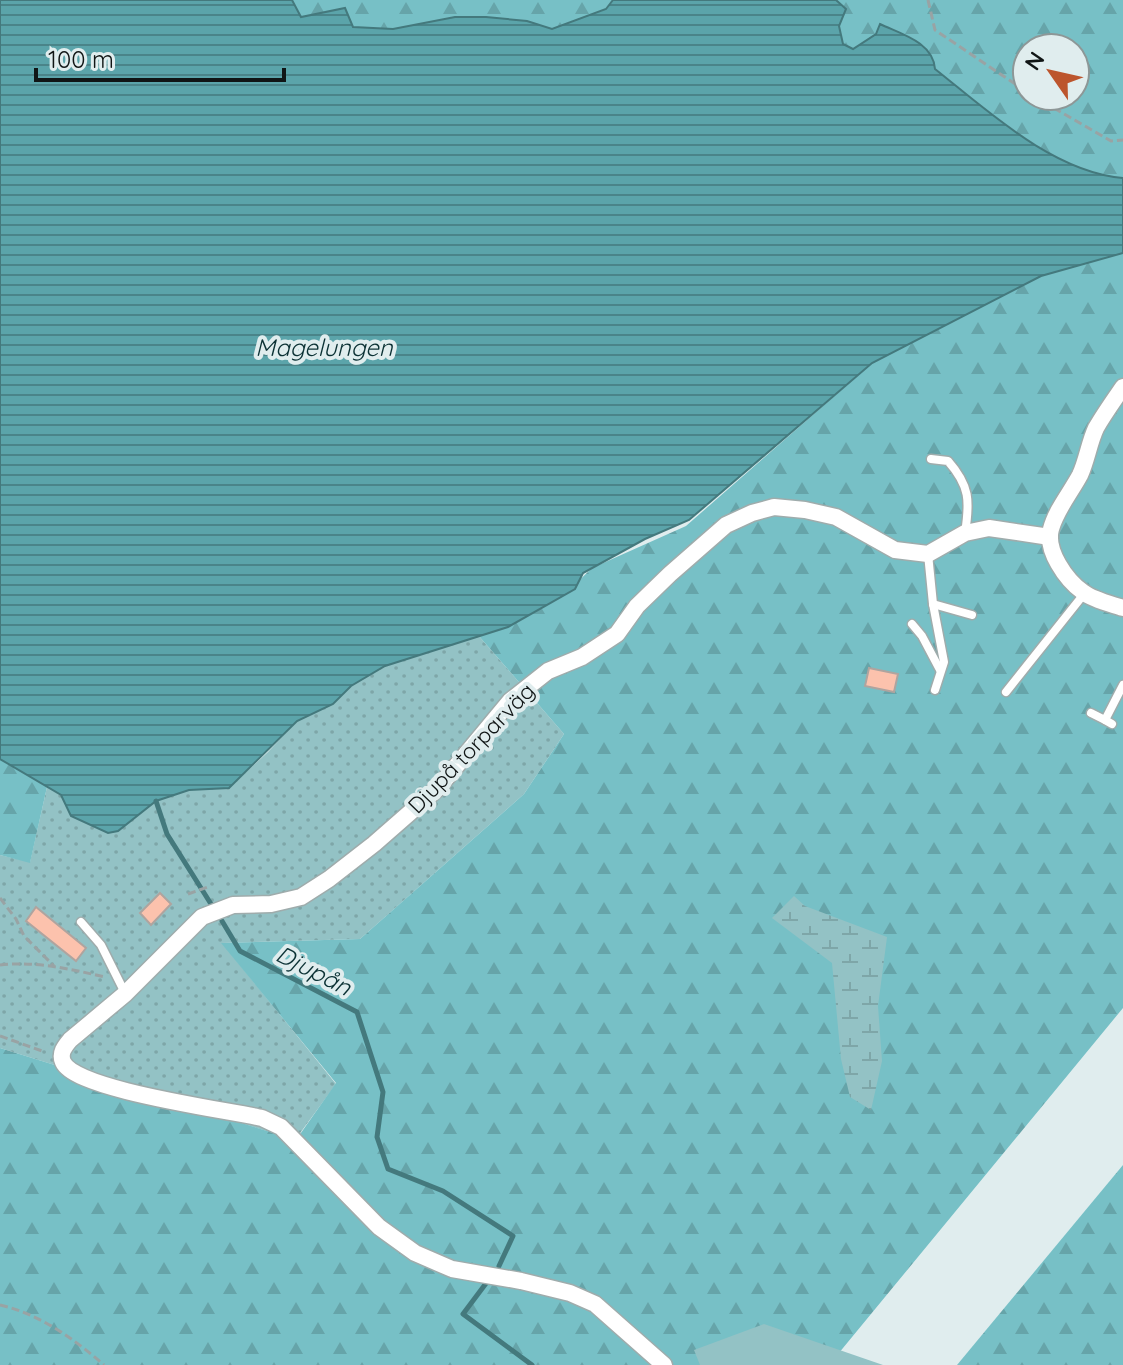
<svg xmlns="http://www.w3.org/2000/svg" width="1123" height="1365" font-family="Quicksand,sans-serif">
<defs>
<pattern id="grass-dots" width="8" height="8" patternUnits="userSpaceOnUse" patternTransform="scale(2)"><rect width="8" height="8" fill="#93c2c5"/><path d="M2 2h.1M6 6h.1" fill="none" stroke="#7ea6a8" stroke-width="1.8" stroke-linecap="round"/></pattern>
<pattern id="forest-firs" width="22" height="20" patternUnits="userSpaceOnUse" patternTransform="scale(2)"><rect width="22" height="20" fill="#77c0c6"/><path d="M5 1l3.5 6h-7zM16 11l3.5 6h-7z" fill="#66a4a9"/></pattern>
<pattern id="wetland-marsh" width="20" height="14" patternUnits="userSpaceOnUse" patternTransform="scale(2)"><rect width="20" height="14" fill="#93c2c5"/><path d="M1 5h8M5 5V1M11 12h8M15 12V8" fill="none" stroke="#7ea6a8"/></pattern>
<pattern id="water-rules" width="6" height="5" patternUnits="userSpaceOnUse" patternTransform="scale(2)"><rect width="6" height="5" fill="#5ba4aa"/><path d="M0 2.5h6" fill="none" stroke="#4a8489"/></pattern>
</defs>
<rect width="100%" height="100%" fill="#e0edee"/>
<polygon fill="url(#grass-dots)" points="478,635 564,734 524,794 360,939 222,943 336,1084 295,1140 0,1048 0,855 30,862 47,787 118,831 156,801 189,790 229,788 268,752 297,721 333,704 351,686 385,666"/>
<g fill="url(#forest-firs)" fill-rule="evenodd">
<polygon points="292,0 613,0 606,9 552,30 527,21 455,17 393,29 352,27 301,17"/>
<path d="M836,0H1123V178C1053,172 989,110 934,69C934,42 901,34 880,24L876,34L853,49L843,44L839,26L846,9ZM1027,48H1075V96H1027Z"/>
<polygon points="1123,253 1123,1008 829,1365 0,1365 0,1048 296,1140 336,1083 221,943 360,939 524,794 564,734 478,635 565,594 592,568 686,526 872,363 1041,276"/>
<polygon points="0,759 47,787 30,863 0,855"/>
<polygon points="1123,1165 1123,1365 957,1365"/>
</g>
<polygon fill="url(#wetland-marsh)" points="794,896 805,906 887,937 878,1006 882,1061 871,1110 850,1097 841,1059 832,963 772,918"/>
<polygon fill="#93c2c5" points="764,1324 883,1365 700,1365 694,1350"/>
<path fill="url(#water-rules)" stroke="#44797d" stroke-width="2" d="M0,0H292L301,17L345,8L353,27L393,29L455,17H486L527,21L552,29L606,9L613,0H836L846,9L839,26L843,44L853,49L876,34L880,24C901,34 933,42 935,69C988,111 1053,172 1123,178V253L1041,276L872,363L689,520L645,539L583,573L575,589L508,627L385,666L351,686L333,704L297,721L229,788L189,790L156,801L118,831L108,833L71,816L61,795L0,759Z"/>
<g fill="none" stroke-linecap="round" stroke-linejoin="round">
<g stroke="#44797d" stroke-width="5">
<polyline points="156,801 167,834 211,904"/>
<polyline points="222,921 240,951 357,1012 383,1092 377,1137 388,1169 443,1191 513,1236 499,1266"/>
<polyline points="487,1282 463,1314 532,1365"/>
</g>
</g>
<g fill="#fcc2ad" stroke="#afa49f" stroke-width="2">
<polygon points="869,668 898,674 894,692 865,686"/>
<polygon points="160,893 171,904 151,925 140,913"/>
<polygon points="36,907 86,948 76,961 26,921"/>
</g>
<g fill="none" stroke-linecap="round" stroke-linejoin="round">
<defs>
<g id="service">
<path d="M931,459L948,461C970,486 970,501 965,533"/>
<polyline points="928,554 933,604 944,662 935,690"/>
<polyline points="933,604 972,615"/>
<polyline points="912,624 922,636 940,670"/>
<polyline points="1006,692 1084,594"/>
<polyline points="1091,713 1105,720"/>
<polyline points="1112,724 1105,720 1123,685"/>
<polyline points="81,922 101,945 125,993"/>
</g>
<g id="minor">
<path d="M1123,387C1114,400 1104,414 1096,428C1089,443 1087,460 1080,475C1071,492 1056,510 1051,529C1045,550 1066,580 1083,592C1093,600 1111,604 1123,608"/>
<path d="M664,1365L595,1304L570,1293L521,1281L452,1269L415,1253L379,1227L281,1127L262,1118C227,1110 75,1090 63,1062C59,1053 65,1046 70,1040L125,994L202,917L233,905L271,904L301,897L329,879L374,844L438,788L510,701L548,671L582,657L617,634L637,606L670,574L726,525L752,513L774,507L805,510L836,517L895,550L928,554L965,533L989,528L1050,537"/>
</g>
</defs>
<use href="#service" stroke="#9facac" stroke-width="11"/>
<use href="#minor" stroke="#9facac" stroke-width="19"/>
<g stroke="#99a3a4" stroke-width="3" stroke-dasharray="8 4" stroke-linecap="butt">
<polyline points="928,0 935,30 1027,92"/>
<polyline points="1033,96 1111,141 1123,140"/>
<polyline points="188,894 208,887"/>
<polyline points="0,898 16,919 24,936 54,966"/>
<path d="M0,965C36,961 70,969 105,977"/>
<polyline points="0,1036 45,1052"/>
<path d="M0,1305C40,1314 74,1339 104,1365"/>
</g>
<use href="#service" stroke="#fff" stroke-width="8"/>
<use href="#minor" stroke="#fff" stroke-width="16"/>
</g>
<g text-anchor="middle" dominant-baseline="central" stroke-width="8" stroke-linejoin="round" paint-order="stroke">
<g font-size="22" fill="#101515" stroke="#e0edee">
<text transform="translate(471 748) rotate(-46)">Djupå torparväg</text>
</g>
<g font-size="24" font-style="italic" fill="#0b3134" stroke="#e0edee">
<text x="324" y="347">Magelungen</text>
<text transform="translate(314 970) rotate(27)">Djupån</text>
</g>
</g>
<g transform="translate(1051 72) rotate(304)"><circle r="38" fill="#e0edee" stroke="#8d9797" stroke-width="2"/>
<path d="M0-6L14 30L0 20L-14 30Z" fill="#bc552d"/>
<text y="-12" font-size="22" font-weight="bold" text-anchor="middle" fill="#101515">N</text>
</g>
<path d="M36 68v12h248v-12" fill="none" stroke="#101515" stroke-width="4"/>
<text x="48" y="68" font-size="24" fill="#101515" stroke="#e0edee" stroke-width="6" paint-order="stroke">100 m</text>
</svg>
